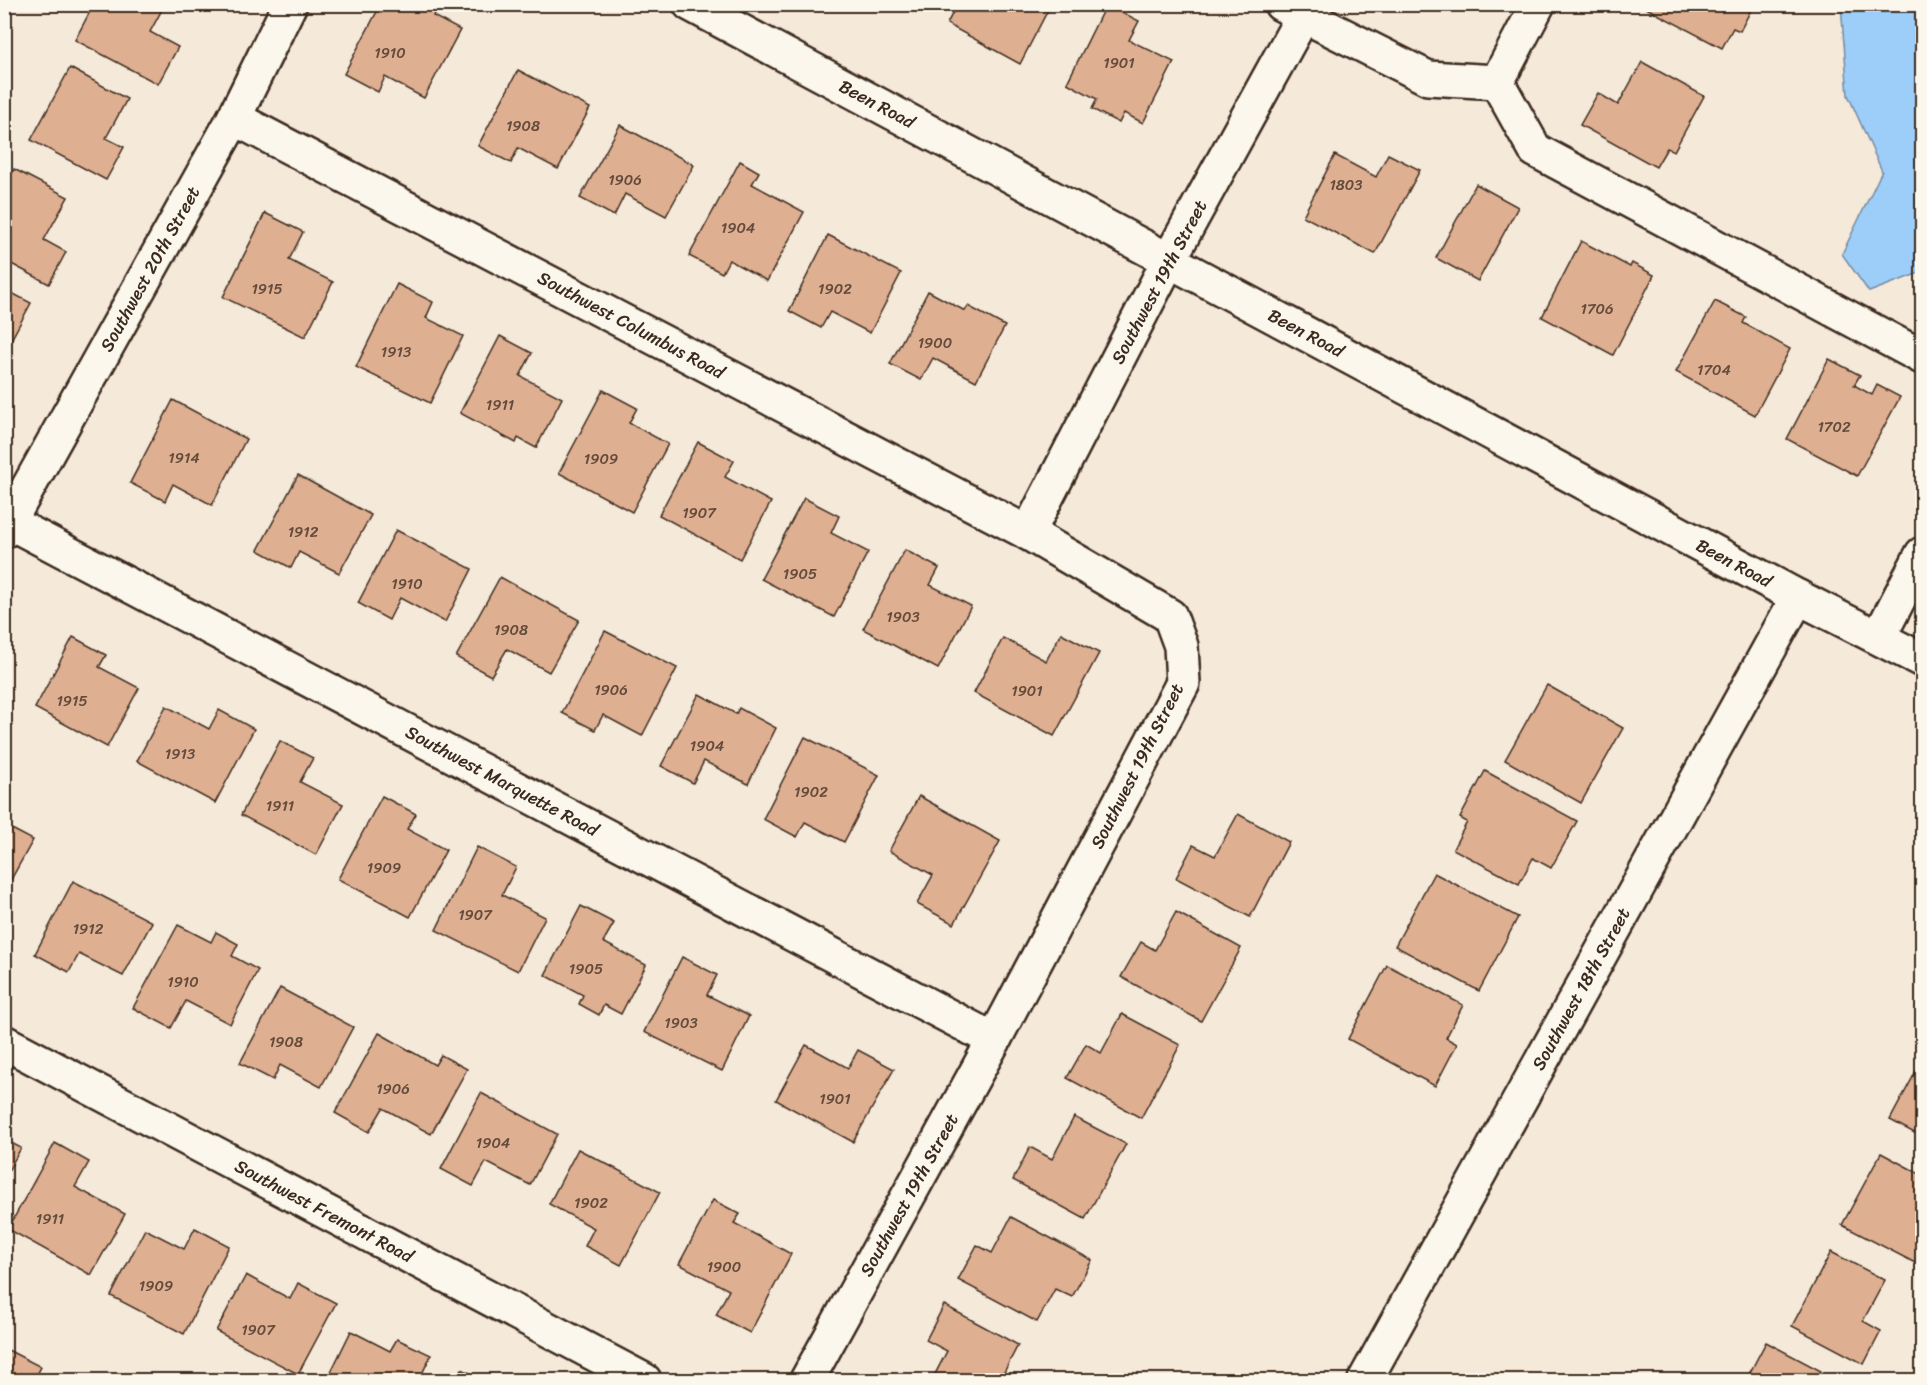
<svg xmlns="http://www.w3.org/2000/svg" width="1927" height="1385" font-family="Sriracha,sans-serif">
<rect width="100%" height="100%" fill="#f5e9da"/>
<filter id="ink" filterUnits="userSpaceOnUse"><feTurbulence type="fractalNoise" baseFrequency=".0167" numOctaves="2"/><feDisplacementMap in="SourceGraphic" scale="12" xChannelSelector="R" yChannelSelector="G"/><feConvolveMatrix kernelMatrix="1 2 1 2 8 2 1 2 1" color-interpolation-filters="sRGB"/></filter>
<g filter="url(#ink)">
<polygon fill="#9dcef9" stroke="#768ca1" stroke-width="1.5" points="1841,5 1922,5 1922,272 1869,292 1842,254 1882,171 1848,95"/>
<g fill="#dfaf91" stroke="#3b2a1e" stroke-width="1.5">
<polygon points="94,4 165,4 150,32 178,47 158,84 75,40"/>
<polygon points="381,4 439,4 433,16 460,30 424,98 385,77 378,92 344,74"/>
<polygon points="957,4 1051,4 1020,64 947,24"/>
<polygon points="1106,4 1139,21 1129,40 1174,62 1143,123 1124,113 1119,123 1092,109 1097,99 1067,83"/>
<polygon points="1645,4 1754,4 1740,31 1733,28 1722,48 1644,7"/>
<polygon points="1642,62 1704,96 1674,151 1667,148 1656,167 1580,125 1598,93 1618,105"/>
<polygon points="70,68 127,99 106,138 124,147 106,180 31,140"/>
<polygon points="518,70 590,108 558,169 518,148 511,163 478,146"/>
<polygon points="620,125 694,165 666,216 625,194 614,216 580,198"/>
<polygon points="1388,154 1420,170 1375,254 1303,216 1335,155 1376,177"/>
<polygon points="740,161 759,172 752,184 804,212 767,281 729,260 722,273 689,256"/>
<polygon points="14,169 68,197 44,240 66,252 49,284 4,260 4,188"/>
<polygon points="1476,184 1518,207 1478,281 1436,258"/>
<polygon points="265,213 303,232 289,260 333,282 305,337 223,297"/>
<polygon points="828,235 901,273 870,333 830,312 821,328 789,311"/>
<polygon points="1581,241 1630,267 1632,263 1654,275 1613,355 1542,317"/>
<polygon points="397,284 433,302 426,318 463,336 430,403 356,367"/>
<polygon points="4,289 31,303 11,340 4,336"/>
<polygon points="928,291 965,311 968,306 1005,326 976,381 933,358 921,380 890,364"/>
<polygon points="1715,301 1746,317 1743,323 1790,349 1755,415 1676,372"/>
<polygon points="500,336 532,353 520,376 562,398 536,448 518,438 516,443 460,413"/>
<polygon points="1829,359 1860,375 1854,385 1872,395 1877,385 1900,397 1857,476 1787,439"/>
<polygon points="603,390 637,408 629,423 668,444 632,512 559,473"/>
<polygon points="173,400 246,439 212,505 173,484 165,501 130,483"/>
<polygon points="698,442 734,461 725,477 771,502 740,559 659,515"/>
<polygon points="298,475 371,515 339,573 299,552 291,568 258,550"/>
<polygon points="804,498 839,516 831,533 868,552 834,617 761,579"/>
<polygon points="396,530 472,569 445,622 400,598 389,620 358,603"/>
<polygon points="905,550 939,568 930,585 971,606 938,669 863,629"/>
<polygon points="500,577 579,620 549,672 507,649 491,676 456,657"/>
<polygon points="605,631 677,668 642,736 603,715 595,730 562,713"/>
<polygon points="1061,633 1099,653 1054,736 974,693 1003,638 1046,661"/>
<polygon points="73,637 106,655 99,667 139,688 107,747 35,708"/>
<polygon points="1547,685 1623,728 1581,803 1505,760"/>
<polygon points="699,694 736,714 739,708 776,728 748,784 704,761 693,783 661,766"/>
<polygon points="166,706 209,729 219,710 254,729 215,803 137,761"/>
<polygon points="805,737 879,775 844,842 805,822 797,837 763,819"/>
<polygon points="280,741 313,758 300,782 343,804 316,855 241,815"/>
<polygon points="1485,771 1577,821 1551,868 1533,858 1519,884 1453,849 1467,822 1460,818"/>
<polygon points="382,796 416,814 407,829 446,850 410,917 338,879"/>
<polygon points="919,796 1000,841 954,924 917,904 933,875 889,851"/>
<polygon points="1238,814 1289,842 1250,917 1176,878 1193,845 1215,856"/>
<polygon points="8,827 33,840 4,892 4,834"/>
<polygon points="477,847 516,867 502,895 545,917 518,971 436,930"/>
<polygon points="1434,873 1518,917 1479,991 1395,946"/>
<polygon points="73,881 152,922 123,976 79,954 69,972 35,954"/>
<polygon points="581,906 614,923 603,942 646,965 621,1014 604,1005 599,1015 579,1004 583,995 545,975"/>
<polygon points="1176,912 1241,948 1201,1021 1121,977 1141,942 1155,950"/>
<polygon points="178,925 211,942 216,932 238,944 232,956 258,970 230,1024 186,1001 171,1028 133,1008"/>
<polygon points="682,957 717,975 707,995 749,1016 722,1071 644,1032"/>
<polygon points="1387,965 1463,1005 1446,1038 1457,1044 1435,1086 1348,1039"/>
<polygon points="280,988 353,1027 321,1087 280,1065 273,1080 240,1063"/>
<polygon points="1122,1014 1180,1045 1141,1118 1067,1078 1086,1044 1101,1053"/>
<polygon points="379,1033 435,1065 441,1055 467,1069 431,1134 383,1108 369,1132 335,1113"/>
<polygon points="806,1045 848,1068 858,1050 894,1069 853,1142 776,1100"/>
<polygon points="1922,1060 1922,1137 1890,1120"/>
<polygon points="481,1093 557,1134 530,1185 486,1162 473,1186 441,1169"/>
<polygon points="1074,1117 1126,1144 1085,1219 1013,1180 1030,1147 1052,1159"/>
<polygon points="4,1139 21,1148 4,1178"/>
<polygon points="55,1143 89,1162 75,1187 125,1214 91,1275 8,1229"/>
<polygon points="578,1149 660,1192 621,1265 585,1246 594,1228 549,1204"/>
<polygon points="1881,1153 1922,1175 1922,1215 1919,1223 1922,1225 1922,1254 1917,1264 1842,1225"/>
<polygon points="713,1200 740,1214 734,1223 791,1254 750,1333 716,1315 729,1290 679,1264"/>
<polygon points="1011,1217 1092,1260 1072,1297 1055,1289 1037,1322 958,1280 977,1245 992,1253"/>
<polygon points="195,1228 229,1246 184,1334 111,1296 145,1229 184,1249"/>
<polygon points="1831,1252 1885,1280 1863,1321 1881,1331 1864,1364 1792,1326"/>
<polygon points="246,1275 290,1299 298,1283 336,1303 298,1374 216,1331"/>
<polygon points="944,1305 1018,1345 1000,1380 932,1380 947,1351 926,1340"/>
<polygon points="351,1331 390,1351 397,1339 431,1355 419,1380 327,1380"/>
<polygon points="1766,1342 1821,1371 1816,1380 1746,1380"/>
<polygon points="4,1348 41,1367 34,1380 4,1380"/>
<polygon points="462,1369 483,1380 456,1380"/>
</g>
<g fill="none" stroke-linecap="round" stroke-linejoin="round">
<defs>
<g id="minor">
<polyline points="690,4 1798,597 1922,660"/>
<polyline points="1281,4 1428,78 1497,82"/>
<polyline points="1497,82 1535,150 1922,357"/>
<polyline points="1497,82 1538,4"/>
<polyline points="234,118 1028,533 1170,616 1181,646 1183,683 994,1040 807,1380"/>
<polyline points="9,522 994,1040"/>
<polyline points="4,531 234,118 290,4"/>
<polyline points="1028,533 1169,260 1303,16"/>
<polyline points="1879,637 1922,554"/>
<polyline points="4,1042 644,1380"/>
<polyline points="1365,1380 1798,597"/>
</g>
</defs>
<use href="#minor" stroke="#3b2a1e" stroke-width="38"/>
<use href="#minor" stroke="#fbf7ec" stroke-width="33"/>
</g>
</g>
<g text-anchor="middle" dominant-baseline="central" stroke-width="5" stroke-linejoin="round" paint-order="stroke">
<g font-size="15" fill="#644b3b">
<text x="390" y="53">1910</text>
<text x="1119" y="63">1901</text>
<text x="523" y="126">1908</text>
<text x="625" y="180">1906</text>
<text x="1346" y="185">1803</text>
<text x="738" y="228">1904</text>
<text x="267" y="289">1915</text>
<text x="835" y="289">1902</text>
<text x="1597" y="309">1706</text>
<text x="935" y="343">1900</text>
<text x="396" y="352">1913</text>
<text x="1714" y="370">1704</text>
<text x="500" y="405">1911</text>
<text x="1834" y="427">1702</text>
<text x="184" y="458">1914</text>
<text x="601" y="459">1909</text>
<text x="699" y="513">1907</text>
<text x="303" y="532">1912</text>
<text x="800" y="574">1905</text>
<text x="407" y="584">1910</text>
<text x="903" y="617">1903</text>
<text x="511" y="630">1908</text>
<text x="611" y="690">1906</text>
<text x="1027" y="691">1901</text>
<text x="72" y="701">1915</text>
<text x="707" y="746">1904</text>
<text x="180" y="754">1913</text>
<text x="811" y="792">1902</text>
<text x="280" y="806">1911</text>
<text x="384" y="868">1909</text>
<text x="475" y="915">1907</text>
<text x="88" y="929">1912</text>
<text x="586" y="969">1905</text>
<text x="183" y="982">1910</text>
<text x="681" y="1023">1903</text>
<text x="286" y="1042">1908</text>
<text x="393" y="1089">1906</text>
<text x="835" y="1099">1901</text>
<text x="493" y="1143">1904</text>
<text x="591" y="1203">1902</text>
<text x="50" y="1219">1911</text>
<text x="724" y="1267">1900</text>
<text x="156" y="1286">1909</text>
<text x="258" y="1330">1907</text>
</g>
<g font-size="18" fill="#3b2a1e" stroke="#fbf7ec">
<text transform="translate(877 104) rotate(28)">Been Road</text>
<text transform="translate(150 269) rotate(-61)">Southwest 20th Street</text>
<text transform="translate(1159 282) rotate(-62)">Southwest 19th Street</text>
<text transform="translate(631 325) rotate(28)">Southwest Columbus Road</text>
<text transform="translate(1306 333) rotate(28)">Been Road</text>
<text transform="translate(1734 563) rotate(28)">Been Road</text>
<text transform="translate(1137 766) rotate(-63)">Southwest 19th Street</text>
<text transform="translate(502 781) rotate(28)">Southwest Marquette Road</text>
<text transform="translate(1581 989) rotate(-61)">Southwest 18th Street</text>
<text transform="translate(909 1195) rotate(-61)">Southwest 19th Street</text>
<text transform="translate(324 1211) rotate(28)">Southwest Fremont Road</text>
</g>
</g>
<rect width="1927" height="1385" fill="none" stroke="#fbf7ec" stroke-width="24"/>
<rect x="12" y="12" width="1903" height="1361" fill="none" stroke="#3b2a1e" stroke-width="2" filter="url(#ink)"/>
</svg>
